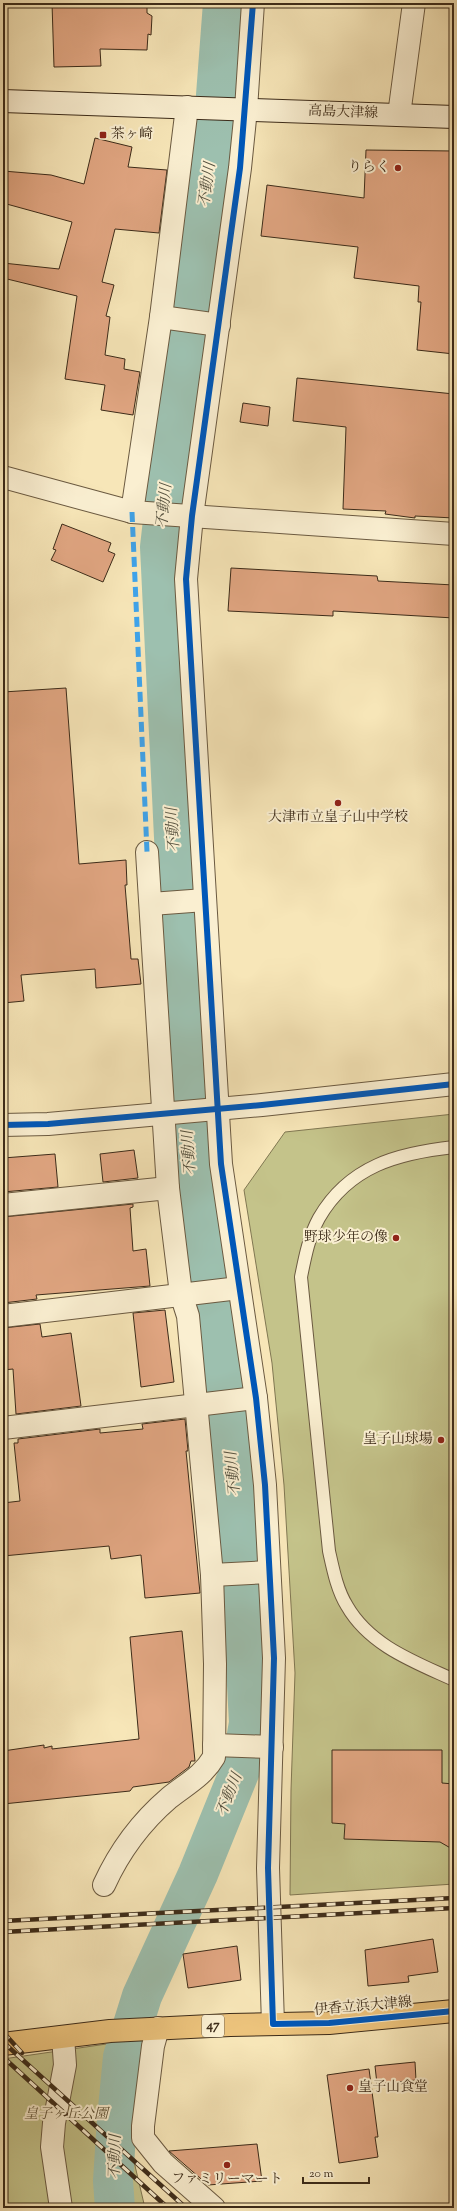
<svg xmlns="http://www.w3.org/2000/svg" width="457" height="2211" font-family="'Sorts Mill Goudy','Noto Serif JP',serif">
<rect width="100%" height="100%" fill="#f7e6b8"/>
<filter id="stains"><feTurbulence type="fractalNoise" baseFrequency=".005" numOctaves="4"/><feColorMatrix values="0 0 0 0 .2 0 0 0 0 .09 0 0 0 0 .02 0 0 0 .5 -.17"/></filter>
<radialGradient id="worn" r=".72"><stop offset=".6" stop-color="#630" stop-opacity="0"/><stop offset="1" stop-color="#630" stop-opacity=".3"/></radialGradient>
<g fill="#c4c38a" stroke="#807752">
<polygon points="454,1114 454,1884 290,1895 291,1790 295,1673 284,1485 272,1363 244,1190 285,1132"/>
<polygon points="141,2039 127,2132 145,2208 3,2208 3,2059"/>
</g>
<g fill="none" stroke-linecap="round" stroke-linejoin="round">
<polyline stroke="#9dc0af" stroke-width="40" points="115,2208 113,2181 117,2119 123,2057 142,1996 198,1874 241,1768 249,1723 239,1534 229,1424 190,1169 160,547 168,477 211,161 223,3"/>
</g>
<g fill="#e1a682" stroke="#3c2b19">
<polygon points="52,3 147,3 147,13 152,16 151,35 148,34 147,50 100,49 101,66 54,67"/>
<polygon points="95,138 132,147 128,167 167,170 159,233 115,229 102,282 114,285 106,316 110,317 105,355 125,359 124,369 140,372 133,415 101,410 105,385 65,379 77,296 3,278 3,263 59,269 72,222 3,203 3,171 51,175 84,184"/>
<polygon points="366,150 454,151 454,354 417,350 421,302 418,302 419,286 354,278 358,247 261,236 267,185 364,198"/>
<polygon points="297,378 454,394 454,518 415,516 415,518 385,514 386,511 343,509 346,427 293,421"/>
<polygon points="243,403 270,407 268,426 240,422"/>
<polygon points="62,524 111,543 108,551 115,554 103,582 51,560 56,550 53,549"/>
<polygon points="231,568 377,576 378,581 454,585 454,618 333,611 333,616 228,611"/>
<polygon points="66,688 79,864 126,860 127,885 125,885 131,959 138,959 141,984 96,988 95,969 21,975 24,1001 3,1003 3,692"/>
<polygon points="134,1150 138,1178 103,1182 100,1154"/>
<polygon points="55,1154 58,1187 3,1192 3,1158"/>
<polygon points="133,1204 133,1207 130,1208 133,1251 146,1249 150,1286 36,1295 37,1299 3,1303 3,1217"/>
<polygon points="165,1310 174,1382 141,1387 133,1313"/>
<polygon points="40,1324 42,1337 71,1333 81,1406 16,1414 13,1369 3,1370 3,1328"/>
<polygon points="185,1419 188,1451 186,1451 200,1593 145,1598 141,1555 111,1559 109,1546 3,1556 3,1503 20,1501 14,1443 18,1443 18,1439 100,1429 100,1433 143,1429 142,1424"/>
<polygon points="182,1631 195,1761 191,1761 189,1767 169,1782 133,1787 130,1791 3,1804 3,1751 44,1745 44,1748 52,1746 52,1749 139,1739 130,1637"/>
<polygon points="332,1750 442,1750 442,1783 454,1784 454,1850 440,1842 344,1839 345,1824 332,1823"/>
<polygon points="433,1939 438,1972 408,1976 409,1982 368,1986 365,1950"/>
<polygon points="237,1946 241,1980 188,1988 183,1954"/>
<polygon points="415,2062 416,2080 377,2084 375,2066"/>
<polygon points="369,2069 378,2137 375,2137 378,2157 339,2163 327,2075"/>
<polygon points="257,2144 262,2181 208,2185 169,2151"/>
</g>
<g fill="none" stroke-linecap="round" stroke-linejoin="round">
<defs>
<path id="service" d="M454,1147C398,1153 349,1166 319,1218C309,1236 305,1257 301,1277L329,1551C333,1569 337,1590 347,1606C370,1646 415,1662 454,1680"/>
<g id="minor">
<polyline points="246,109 253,3"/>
<polyline points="399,115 414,3"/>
<polyline points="161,317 219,325"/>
<polyline points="3,477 132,512 454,534"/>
<polyline points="132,512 161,317 187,107"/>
<polyline points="147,852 168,1188"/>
<polyline points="151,904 205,900"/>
<path d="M3,1205L168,1188L181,1294L188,1316L212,1575L215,1664L214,1757C203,1776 185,1785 169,1798C141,1822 119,1852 104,1885"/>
<polyline points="3,1316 239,1288"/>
<polyline points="3,1428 256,1398"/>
<polyline points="212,1575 269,1572"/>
<polyline points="214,1745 272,1747"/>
<polyline points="158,2028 153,2046 143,2126 143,2138 163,2163 214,2208"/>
<polyline points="61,2208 52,2147 54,2123 65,2065 63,2037"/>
</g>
<g id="tertiary">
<polyline points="246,109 240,168 192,516 186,579 221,1164 256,1398 265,1485 274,1658 268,1868 273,2024"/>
<polyline points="3,1125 48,1124 262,1105 454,1084"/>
</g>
<polyline id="secondary" points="3,101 454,117"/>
<polyline id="primary" points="3,2044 110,2031 230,2025 329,2023 454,2011"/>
</defs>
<use href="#service" stroke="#6b5a41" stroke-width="14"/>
<use href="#minor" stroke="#6b5a41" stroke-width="24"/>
<use href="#tertiary" stroke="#6b5a41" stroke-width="24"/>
<use href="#secondary" stroke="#3c2b19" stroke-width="24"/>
<use href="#primary" stroke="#3c2b19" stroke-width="24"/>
<use href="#service" stroke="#faefd1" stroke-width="12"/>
<use href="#minor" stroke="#faefd1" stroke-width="22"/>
<use href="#tertiary" stroke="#faefd1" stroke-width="22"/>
<use href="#secondary" stroke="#faefd1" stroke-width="22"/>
<use href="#primary" stroke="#ecc37c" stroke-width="22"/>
<defs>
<g id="rail">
<polyline points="3,1921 454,1898"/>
<polyline points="3,1932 454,1908"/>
<polyline points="3,2032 22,2053"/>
<polyline points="3,2042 186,2208"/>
<polyline points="3,2057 168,2208"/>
</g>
</defs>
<use href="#rail" stroke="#3c2b19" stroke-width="4.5"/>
<use href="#rail" stroke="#faefd1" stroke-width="3" stroke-dasharray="9" stroke-linecap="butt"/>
<polyline stroke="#3fa3ea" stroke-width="5" stroke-dasharray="10 5" stroke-linecap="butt" points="132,512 147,852"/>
<defs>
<g id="cycleway">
<polyline points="253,3 240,168 192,516 186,579 221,1164 256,1398 265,1485 274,1658 268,1868 273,2024 329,2023 454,2011"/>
<polyline points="3,1125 48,1124 262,1105 454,1084"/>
</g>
</defs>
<use href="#cycleway" stroke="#faefd1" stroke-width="8"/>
<use href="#cycleway" stroke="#0057b8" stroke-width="6"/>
</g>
<g fill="#8f2418" stroke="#faefd1" stroke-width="1.5">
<rect x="99" y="131" width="8" height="8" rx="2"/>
<circle cx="398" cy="168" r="4"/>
<circle cx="338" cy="803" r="4"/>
<circle cx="396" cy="1238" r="4"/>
<circle cx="441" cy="1440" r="4"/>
<circle cx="350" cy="2088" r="4"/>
<circle cx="227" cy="2165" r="4"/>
</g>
<g text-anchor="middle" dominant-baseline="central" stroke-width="4" stroke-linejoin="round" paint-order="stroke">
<rect fill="#faefd1" stroke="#756650" stroke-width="1" x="202" y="2015" width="22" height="22" rx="3"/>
<g font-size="13" font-weight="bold" fill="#3c2b19">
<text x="213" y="2026">47</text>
</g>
<g font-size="14" fill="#3c2b19" stroke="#faefd1">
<text transform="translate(343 113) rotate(2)">高島大津線</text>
<text transform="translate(363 2007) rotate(-5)">伊香立浜大津線</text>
</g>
<g font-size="14" fill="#3c2b19" stroke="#faefd1" text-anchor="end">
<text x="111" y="135" text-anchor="start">茶ヶ崎</text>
<text x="390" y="168">りらく</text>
<text x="338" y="818" text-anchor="middle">大津市立皇子山中学校</text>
<text x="388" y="1238">野球少年の像</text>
<text x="433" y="1440">皇子山球場</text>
<text x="358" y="2088" text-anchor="start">皇子山食堂</text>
<text x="227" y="2180" text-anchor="middle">ファミリーマート</text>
</g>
<g font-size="14" font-style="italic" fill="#5e5135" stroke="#faefd1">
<text x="66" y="2115">皇子ヶ丘公園</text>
</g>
<g font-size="15" font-style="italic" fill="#54503e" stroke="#faefd1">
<text transform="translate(208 185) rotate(-82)">不動川</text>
<text transform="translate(165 506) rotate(-84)">不動川</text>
<text transform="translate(174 830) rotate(-93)">不動川</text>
<text transform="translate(190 1153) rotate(-94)">不動川</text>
<text transform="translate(234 1474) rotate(-95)">不動川</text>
<text transform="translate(230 1795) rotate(-68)">不動川</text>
<text transform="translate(116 2157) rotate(-89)">不動川</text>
</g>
</g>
<rect width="457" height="2211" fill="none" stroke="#f7e6b8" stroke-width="16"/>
<rect x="4" y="4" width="449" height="2203" fill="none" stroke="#3c2b19" stroke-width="2"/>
<rect x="8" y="8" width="441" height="2195" fill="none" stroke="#3c2b19"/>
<path d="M303 2177v6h66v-6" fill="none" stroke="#3c2b19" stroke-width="2"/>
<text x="309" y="2177" font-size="12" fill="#3c2b19" stroke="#faefd1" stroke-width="3" paint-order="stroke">20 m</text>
<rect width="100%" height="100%" filter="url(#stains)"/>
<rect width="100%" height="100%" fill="url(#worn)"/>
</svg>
